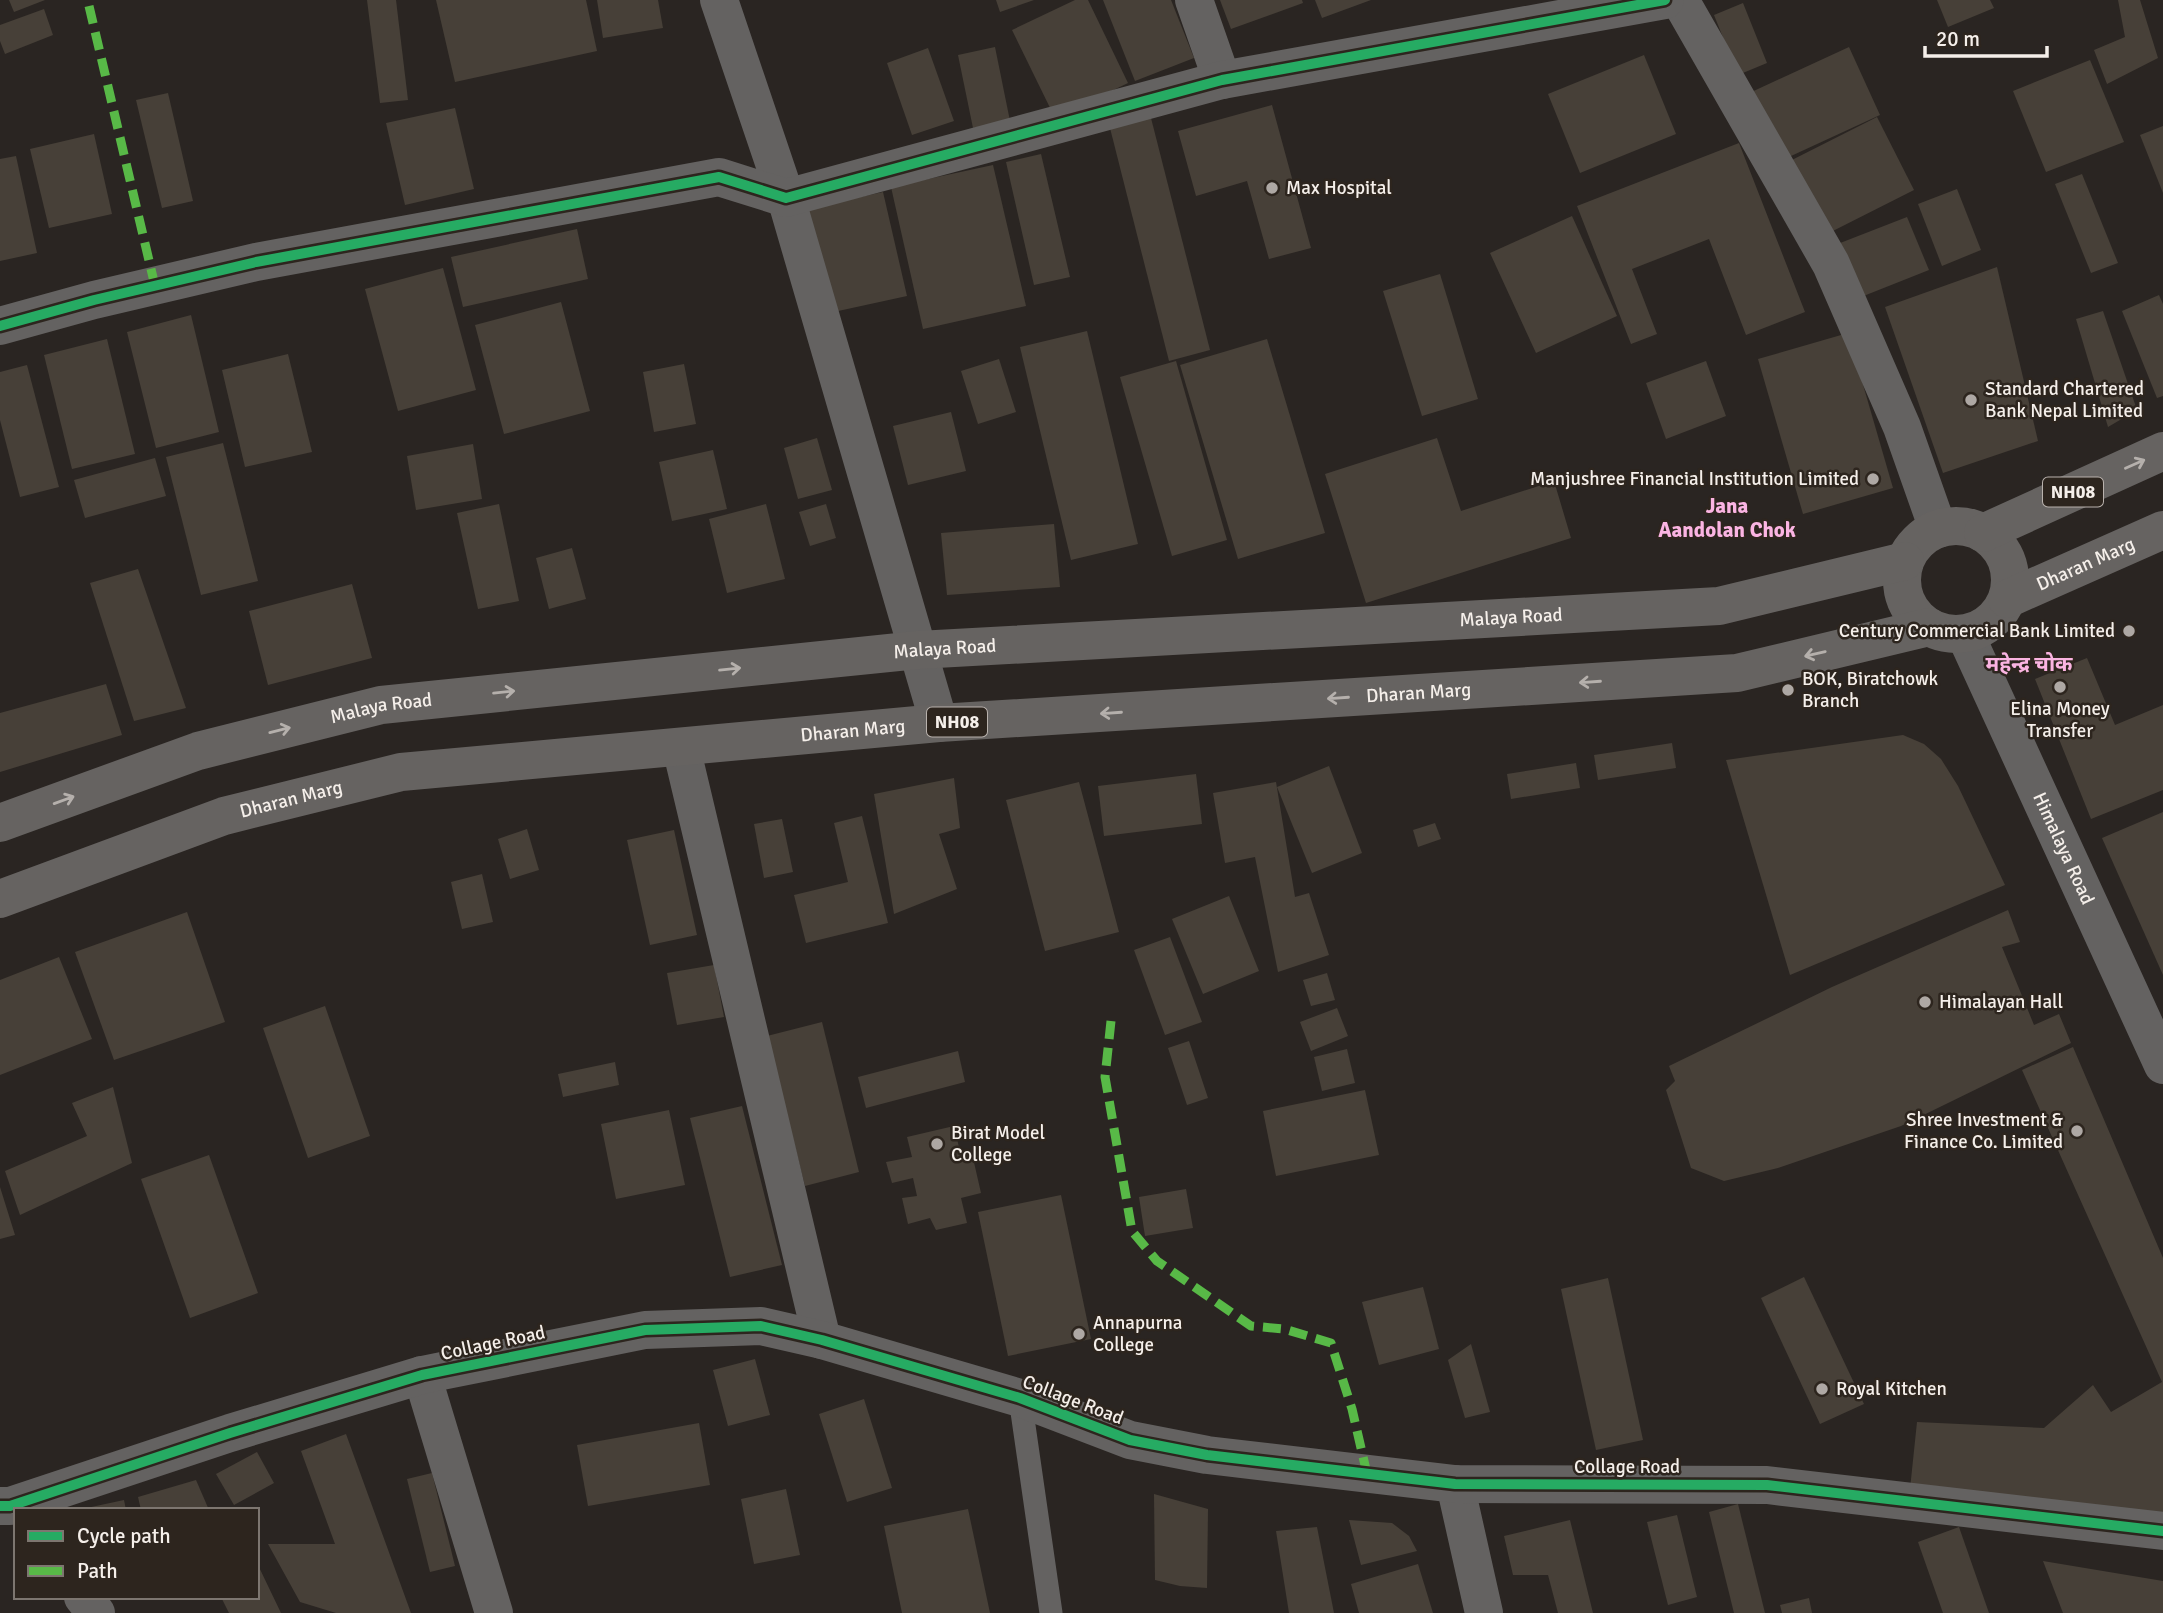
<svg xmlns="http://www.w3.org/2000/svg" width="2163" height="1613" font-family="Signika,'Noto Sans Devanagari',sans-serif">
<rect width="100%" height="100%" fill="#2a2522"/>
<g fill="#474038">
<polygon points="9,0 45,0 14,12"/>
<polygon points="367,0 396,0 408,100 380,103"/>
<polygon points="436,0 586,0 597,51 455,82"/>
<polygon points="597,0 658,0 663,28 603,38"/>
<polygon points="996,0 1034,0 1000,12"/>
<polygon points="1075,0 1088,0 1128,83 1055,118 1012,30"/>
<polygon points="1103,0 1171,0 1194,58 1135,81"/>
<polygon points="1220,0 1302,0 1303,3 1231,29"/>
<polygon points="1315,0 1371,0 1322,18"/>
<polygon points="1937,0 1990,0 1994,8 1948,27"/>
<polygon points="2118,0 2140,0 2158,58 2107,84 2094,50 2125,37"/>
<polygon points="1743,3 1767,63 1738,75 1714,15"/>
<polygon points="44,9 53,35 5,54 0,41 0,25"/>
<polygon points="995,47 1010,121 973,128 958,55"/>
<polygon points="1849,47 1880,115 1776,163 1745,95"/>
<polygon points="928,48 954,121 912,135 887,63"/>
<polygon points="1644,55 1676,134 1580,173 1548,94"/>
<polygon points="2090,60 2124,142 2046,172 2013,91"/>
<polygon points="168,93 193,201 162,208 136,100"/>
<polygon points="1272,105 1311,248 1269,259 1247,181 1196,196 1178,131"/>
<polygon points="455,108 474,189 405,205 386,123"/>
<polygon points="1877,117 1914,190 1819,238 1782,165"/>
<polygon points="1151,118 1210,350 1169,361 1110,128"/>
<polygon points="2163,126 2163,193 2140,135"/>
<polygon points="94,134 112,214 49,228 30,149"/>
<polygon points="1739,143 1805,312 1746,335 1709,239 1632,269 1657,334 1631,344 1577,206"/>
<polygon points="1041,154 1070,277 1034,285 1006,162"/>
<polygon points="16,156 37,253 0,261 0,159"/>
<polygon points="993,165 1026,306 923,329 891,187"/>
<polygon points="2082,174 2118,263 2091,273 2055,184"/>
<polygon points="1957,189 1981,250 1942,266 1918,204"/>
<polygon points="883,192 907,296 829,313 806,209"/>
<polygon points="1572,216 1617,316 1536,353 1490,253"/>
<polygon points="1907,217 1929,270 1856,299 1835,245"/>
<polygon points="577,229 588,279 463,307 451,257"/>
<polygon points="1997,267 2038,441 1943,473 1885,307"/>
<polygon points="443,268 476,390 398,411 365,289"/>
<polygon points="1440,274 1478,399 1422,416 1383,291"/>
<polygon points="2159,295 2163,304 2163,396 2157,398 2122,311"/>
<polygon points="561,302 590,411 504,434 475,325"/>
<polygon points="2103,311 2137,410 2108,427 2076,319"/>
<polygon points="191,315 219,432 156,448 127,332"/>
<polygon points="1087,331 1138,544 1071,560 1020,347"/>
<polygon points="1848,333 1893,488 1803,514 1758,359"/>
<polygon points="107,339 135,454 72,469 44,355"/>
<polygon points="1267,339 1325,533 1238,559 1180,365"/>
<polygon points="288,354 312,452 245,467 222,370"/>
<polygon points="999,359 1016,412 978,424 961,371"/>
<polygon points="1176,361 1227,540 1172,556 1120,377"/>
<polygon points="1706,361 1726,416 1666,439 1646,383"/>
<polygon points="684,364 696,424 654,432 643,372"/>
<polygon points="27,365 59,487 20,497 0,420 0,372"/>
<polygon points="951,412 966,471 908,485 893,426"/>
<polygon points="817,438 832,490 798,499 784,448"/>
<polygon points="1437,438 1461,511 1554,481 1571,538 1366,603 1325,474"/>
<polygon points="223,443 258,581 201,595 166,457"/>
<polygon points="473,444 482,499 416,510 407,456"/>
<polygon points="713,450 727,509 672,521 659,462"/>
<polygon points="155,458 166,496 85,518 74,480"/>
<polygon points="499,504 519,601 478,609 457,513"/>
<polygon points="766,504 785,579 727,593 709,519"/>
<polygon points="826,504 836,538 810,546 799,512"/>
<polygon points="1054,524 1060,587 947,595 941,533"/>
<polygon points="572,548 586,599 549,609 536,558"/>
<polygon points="138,569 186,708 134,721 90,583"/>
<polygon points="352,584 372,658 268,685 249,611"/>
<polygon points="2087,658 2115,725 2163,705 2163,790 2091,819 2035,679"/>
<polygon points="106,684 122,735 0,772 0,713"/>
<polygon points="1903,735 1924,744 1941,759 1958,786 2005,885 1790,975 1726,760"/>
<polygon points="1672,743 1676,768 1598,780 1594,755"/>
<polygon points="1576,763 1580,788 1511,799 1507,774"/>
<polygon points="1329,766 1362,853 1312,873 1277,787"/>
<polygon points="1196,774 1202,824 1104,836 1098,786"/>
<polygon points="954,778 960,828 939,834 957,889 894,914 874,794"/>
<polygon points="1079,782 1119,932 1045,951 1006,800"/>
<polygon points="1276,782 1295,897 1309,893 1329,955 1278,972 1255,857 1225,863 1213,793"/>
<polygon points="2163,812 2163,975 2102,838"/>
<polygon points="862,816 888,923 806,943 794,895 848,882 834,823"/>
<polygon points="782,819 793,872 764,878 754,824"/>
<polygon points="1435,823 1441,839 1418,847 1413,830"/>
<polygon points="527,829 539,870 510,879 498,839"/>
<polygon points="674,830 697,935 650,945 627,840"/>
<polygon points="482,874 493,922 462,929 451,882"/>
<polygon points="1229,896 1259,971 1203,994 1172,919"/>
<polygon points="2008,910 2020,942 2002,947 2034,1025 2059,1014 2071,1043 1901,1126 1778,1168 1724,1181 1691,1168 1666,1090 1675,1081 1669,1066 1832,987"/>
<polygon points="187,912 225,1022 114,1060 75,952"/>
<polygon points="1170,937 1202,1022 1165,1035 1134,950"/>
<polygon points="59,957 92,1039 0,1075 0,980"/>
<polygon points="714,965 724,1017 677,1025 667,973"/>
<polygon points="1327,973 1335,1000 1311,1006 1303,980"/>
<polygon points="325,1006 370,1136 308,1158 263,1028"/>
<polygon points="1337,1008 1348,1036 1311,1051 1300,1022"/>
<polygon points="822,1022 859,1172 805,1186 767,1036"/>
<polygon points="1189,1041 1208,1098 1187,1105 1168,1048"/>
<polygon points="2073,1047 2163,1258 2163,1523 1910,1489 1917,1422 2044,1428 2093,1385 2111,1412 2162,1382 2022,1070"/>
<polygon points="1347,1049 1355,1083 1322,1091 1314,1057"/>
<polygon points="958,1051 965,1082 866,1108 858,1077"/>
<polygon points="615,1062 619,1085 563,1097 558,1074"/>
<polygon points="113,1087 132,1163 20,1215 5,1171 87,1136 72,1103"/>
<polygon points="1365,1090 1379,1155 1276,1176 1263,1111"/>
<polygon points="742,1106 782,1265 730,1277 690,1118"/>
<polygon points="669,1110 685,1185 616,1199 601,1124"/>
<polygon points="954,1126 962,1160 973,1158 981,1193 961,1198 967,1223 936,1230 930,1218 908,1224 902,1198 917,1196 913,1178 892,1183 886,1162 912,1157 907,1137"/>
<polygon points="209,1155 258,1293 190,1318 141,1179"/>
<polygon points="0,1187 15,1235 0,1239"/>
<polygon points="1186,1189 1193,1228 1145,1236 1139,1197"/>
<polygon points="1061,1195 1091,1339 1008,1356 978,1212"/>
<polygon points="1804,1277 1864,1404 1820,1424 1761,1298"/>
<polygon points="1608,1278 1643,1440 1596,1450 1561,1289"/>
<polygon points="1423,1287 1439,1349 1379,1365 1362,1302"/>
<polygon points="1471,1344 1490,1412 1465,1418 1448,1360"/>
<polygon points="755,1359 770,1415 728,1426 713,1370"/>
<polygon points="864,1399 892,1488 847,1502 819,1414"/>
<polygon points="699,1423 710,1485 588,1506 577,1445"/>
<polygon points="346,1434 411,1613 336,1613 300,1602 268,1544 335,1544 301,1451"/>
<polygon points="257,1452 274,1483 234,1505 216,1474"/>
<polygon points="432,1473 455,1566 430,1572 407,1479"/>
<polygon points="196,1480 209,1510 141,1510 138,1497"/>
<polygon points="786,1489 800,1555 754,1564 741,1499"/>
<polygon points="1154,1494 1208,1509 1207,1588 1180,1586 1155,1580"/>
<polygon points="124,1500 126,1510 82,1510 82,1509"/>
<polygon points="1738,1504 1765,1613 1734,1613 1709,1512"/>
<polygon points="968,1509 990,1613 902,1613 884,1526"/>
<polygon points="1677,1515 1697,1597 1668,1605 1647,1522"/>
<polygon points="1349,1520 1392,1523 1409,1536 1417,1551 1361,1565"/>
<polygon points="1570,1520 1593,1613 1558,1613 1548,1575 1513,1575 1504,1536"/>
<polygon points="1317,1527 1334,1613 1289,1613 1276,1531"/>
<polygon points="1959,1527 1989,1613 1943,1613 1918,1542"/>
<polygon points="2043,1561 2163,1581 2163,1613 2063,1613"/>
<polygon points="257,1563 281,1613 229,1613 221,1597 257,1597"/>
<polygon points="1418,1564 1433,1613 1359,1613 1351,1584"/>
<polygon points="1809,1598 1812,1613 1782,1613 1780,1605"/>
</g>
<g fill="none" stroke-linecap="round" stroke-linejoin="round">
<polyline stroke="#646261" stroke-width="23" points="1020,1398 1051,1613"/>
<g stroke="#646261" stroke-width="38">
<polyline points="719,0 786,198 939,723"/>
<polyline points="1194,0 1222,80"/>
<polyline points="1680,0 1831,264 1902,427 1938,529"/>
<polyline points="0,326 94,300 256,262 719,177 786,198 1222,80 1665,0"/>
<path id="s1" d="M1965,634L2163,1065"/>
<polyline points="681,747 822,1340"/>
<polyline points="422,1375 494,1613"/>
<polyline points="1455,1484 1484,1613"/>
</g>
<g stroke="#646261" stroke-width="38">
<polyline points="0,1506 10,1506 230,1433 422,1375 645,1330 761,1326 822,1340 1020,1398 1130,1440 1207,1455 1455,1484 1767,1485 2163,1531"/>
<polyline points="83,1597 96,1613"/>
</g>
<g stroke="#666361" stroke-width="38">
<circle cx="1956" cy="580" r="54"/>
<polyline points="1983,533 2163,451"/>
<path id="s2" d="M2007,599L2163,530"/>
<path id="s3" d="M0,823L198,751L381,705L918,650L1719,606L1905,561"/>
<path id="s4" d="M0,899L224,816L401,772L939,723L1737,673L1929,627"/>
</g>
<g stroke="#58b947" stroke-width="9" stroke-dasharray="18 9" stroke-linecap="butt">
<polyline points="89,6 155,286"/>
<polyline points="1111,1021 1105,1077 1132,1231 1157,1261 1251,1326 1284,1329 1331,1343 1352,1409 1367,1474"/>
</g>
<defs>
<g id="cycleway">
<polyline points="0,326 94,300 256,262 719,177 786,198 1222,80 1665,0"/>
<polyline points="0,1506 10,1506 230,1433 422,1375 645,1330 761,1326 822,1340 1020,1398 1130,1440 1207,1455 1455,1484 1767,1485 2163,1531"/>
</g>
</defs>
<use href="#cycleway" stroke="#2d251e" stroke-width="15"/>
<use href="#cycleway" stroke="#26ab63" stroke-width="10"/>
</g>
<defs><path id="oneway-shaft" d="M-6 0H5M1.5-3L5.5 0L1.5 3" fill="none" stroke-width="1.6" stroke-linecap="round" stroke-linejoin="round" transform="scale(1.75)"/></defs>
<g stroke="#b5b0ac">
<use href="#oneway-shaft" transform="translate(2135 464) rotate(-24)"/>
<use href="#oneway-shaft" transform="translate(1815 654) rotate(167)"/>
<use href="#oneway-shaft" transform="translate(730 669) rotate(-6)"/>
<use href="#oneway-shaft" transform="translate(1590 682) rotate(176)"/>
<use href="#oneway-shaft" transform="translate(504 692) rotate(-6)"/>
<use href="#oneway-shaft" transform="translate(1338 698) rotate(176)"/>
<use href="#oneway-shaft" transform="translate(1111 713) rotate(176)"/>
<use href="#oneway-shaft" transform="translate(280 730) rotate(-14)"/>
<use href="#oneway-shaft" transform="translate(64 800) rotate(-20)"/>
</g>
<g fill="#aea8a4" stroke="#2d251e" stroke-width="2.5">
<circle cx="1272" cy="188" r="7"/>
<circle cx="1971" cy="400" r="7"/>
<circle cx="1873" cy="479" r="7"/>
<circle cx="2129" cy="631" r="7"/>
<circle cx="2060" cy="687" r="7"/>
<circle cx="1788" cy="690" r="7"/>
<circle cx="1925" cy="1002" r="7"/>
<circle cx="2077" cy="1131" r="7"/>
<circle cx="937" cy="1144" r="7"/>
<circle cx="1079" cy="1334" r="7"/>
<circle cx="1822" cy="1389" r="7"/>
</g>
<g text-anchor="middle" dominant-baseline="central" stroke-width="5" stroke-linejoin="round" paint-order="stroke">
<g fill="#2d251e" stroke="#b9b2ad" stroke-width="2">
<rect x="2043" y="477.5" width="60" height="29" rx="5"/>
<rect x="927" y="707.5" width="60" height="29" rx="5"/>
</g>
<g font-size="18" font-weight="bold" fill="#f5efea">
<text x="2073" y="492">NH08</text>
<text x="957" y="722">NH08</text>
</g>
<g font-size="19" fill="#f5efea" stroke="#2d251e" text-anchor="start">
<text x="1286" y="188">Max Hospital</text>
<text x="1985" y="389">Standard Chartered<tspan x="1985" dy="22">Bank Nepal Limited</tspan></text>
<text x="1859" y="479" text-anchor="end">Manjushree Financial Institution Limited</text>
<text x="2115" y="631" text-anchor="end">Century Commercial Bank Limited</text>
<text x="1802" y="679">BOK, Biratchowk<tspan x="1802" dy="22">Branch</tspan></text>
<text x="2060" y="709" text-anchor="middle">Elina Money<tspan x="2060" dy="22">Transfer</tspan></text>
<text x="1939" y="1002">Himalayan Hall</text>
<text x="2063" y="1120" text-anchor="end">Shree Investment &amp;<tspan x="2063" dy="22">Finance Co. Limited</tspan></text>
<text x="951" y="1133">Birat Model<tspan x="951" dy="22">College</tspan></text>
<text x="1093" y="1323">Annapurna<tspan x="1093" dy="22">College</tspan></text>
<text x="1836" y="1389">Royal Kitchen</text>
</g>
<g font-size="19" fill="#f5efea" stroke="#2d251e">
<text stroke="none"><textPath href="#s2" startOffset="86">Dharan Marg</textPath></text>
<text stroke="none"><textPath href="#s3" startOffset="1533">Malaya Road</textPath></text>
<text stroke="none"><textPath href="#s3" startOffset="966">Malaya Road</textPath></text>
<text stroke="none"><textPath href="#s4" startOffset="1442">Dharan Marg</textPath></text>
<text stroke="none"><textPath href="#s3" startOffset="399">Malaya Road</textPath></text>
<text stroke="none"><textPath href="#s4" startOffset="875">Dharan Marg</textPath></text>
<text stroke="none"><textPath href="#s4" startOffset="308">Dharan Marg</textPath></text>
<text stroke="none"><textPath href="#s1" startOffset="236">Himalaya Road</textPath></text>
<text transform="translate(493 1343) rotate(-12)">Collage Road</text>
<text transform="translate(1073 1400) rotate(21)">Collage Road</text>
<text x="1627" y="1467">Collage Road</text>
</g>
<g font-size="21" font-weight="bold" fill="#fbb4e2" stroke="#2d251e">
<text x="1727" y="506">Jana<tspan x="1727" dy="24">Aandolan Chok</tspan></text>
<text x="2029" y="664">महेन्द्र चोक</text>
</g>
</g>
<rect x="14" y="1508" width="245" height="91" fill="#2d251e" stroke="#7d7670" stroke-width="2"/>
<rect x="28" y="1531" width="35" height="10" fill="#26ab63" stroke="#7d7670" stroke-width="2"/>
<text x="77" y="1543" font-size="21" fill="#f5efea">Cycle path</text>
<rect x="28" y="1566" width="35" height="10" fill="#58b947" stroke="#7d7670" stroke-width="2"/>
<text x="77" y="1578" font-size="21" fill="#f5efea">Path</text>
<path d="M1925 46v10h122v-10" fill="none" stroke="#f5efea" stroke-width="3.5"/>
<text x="1936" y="46" font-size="21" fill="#f5efea" stroke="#2d251e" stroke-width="5" paint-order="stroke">20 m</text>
</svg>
